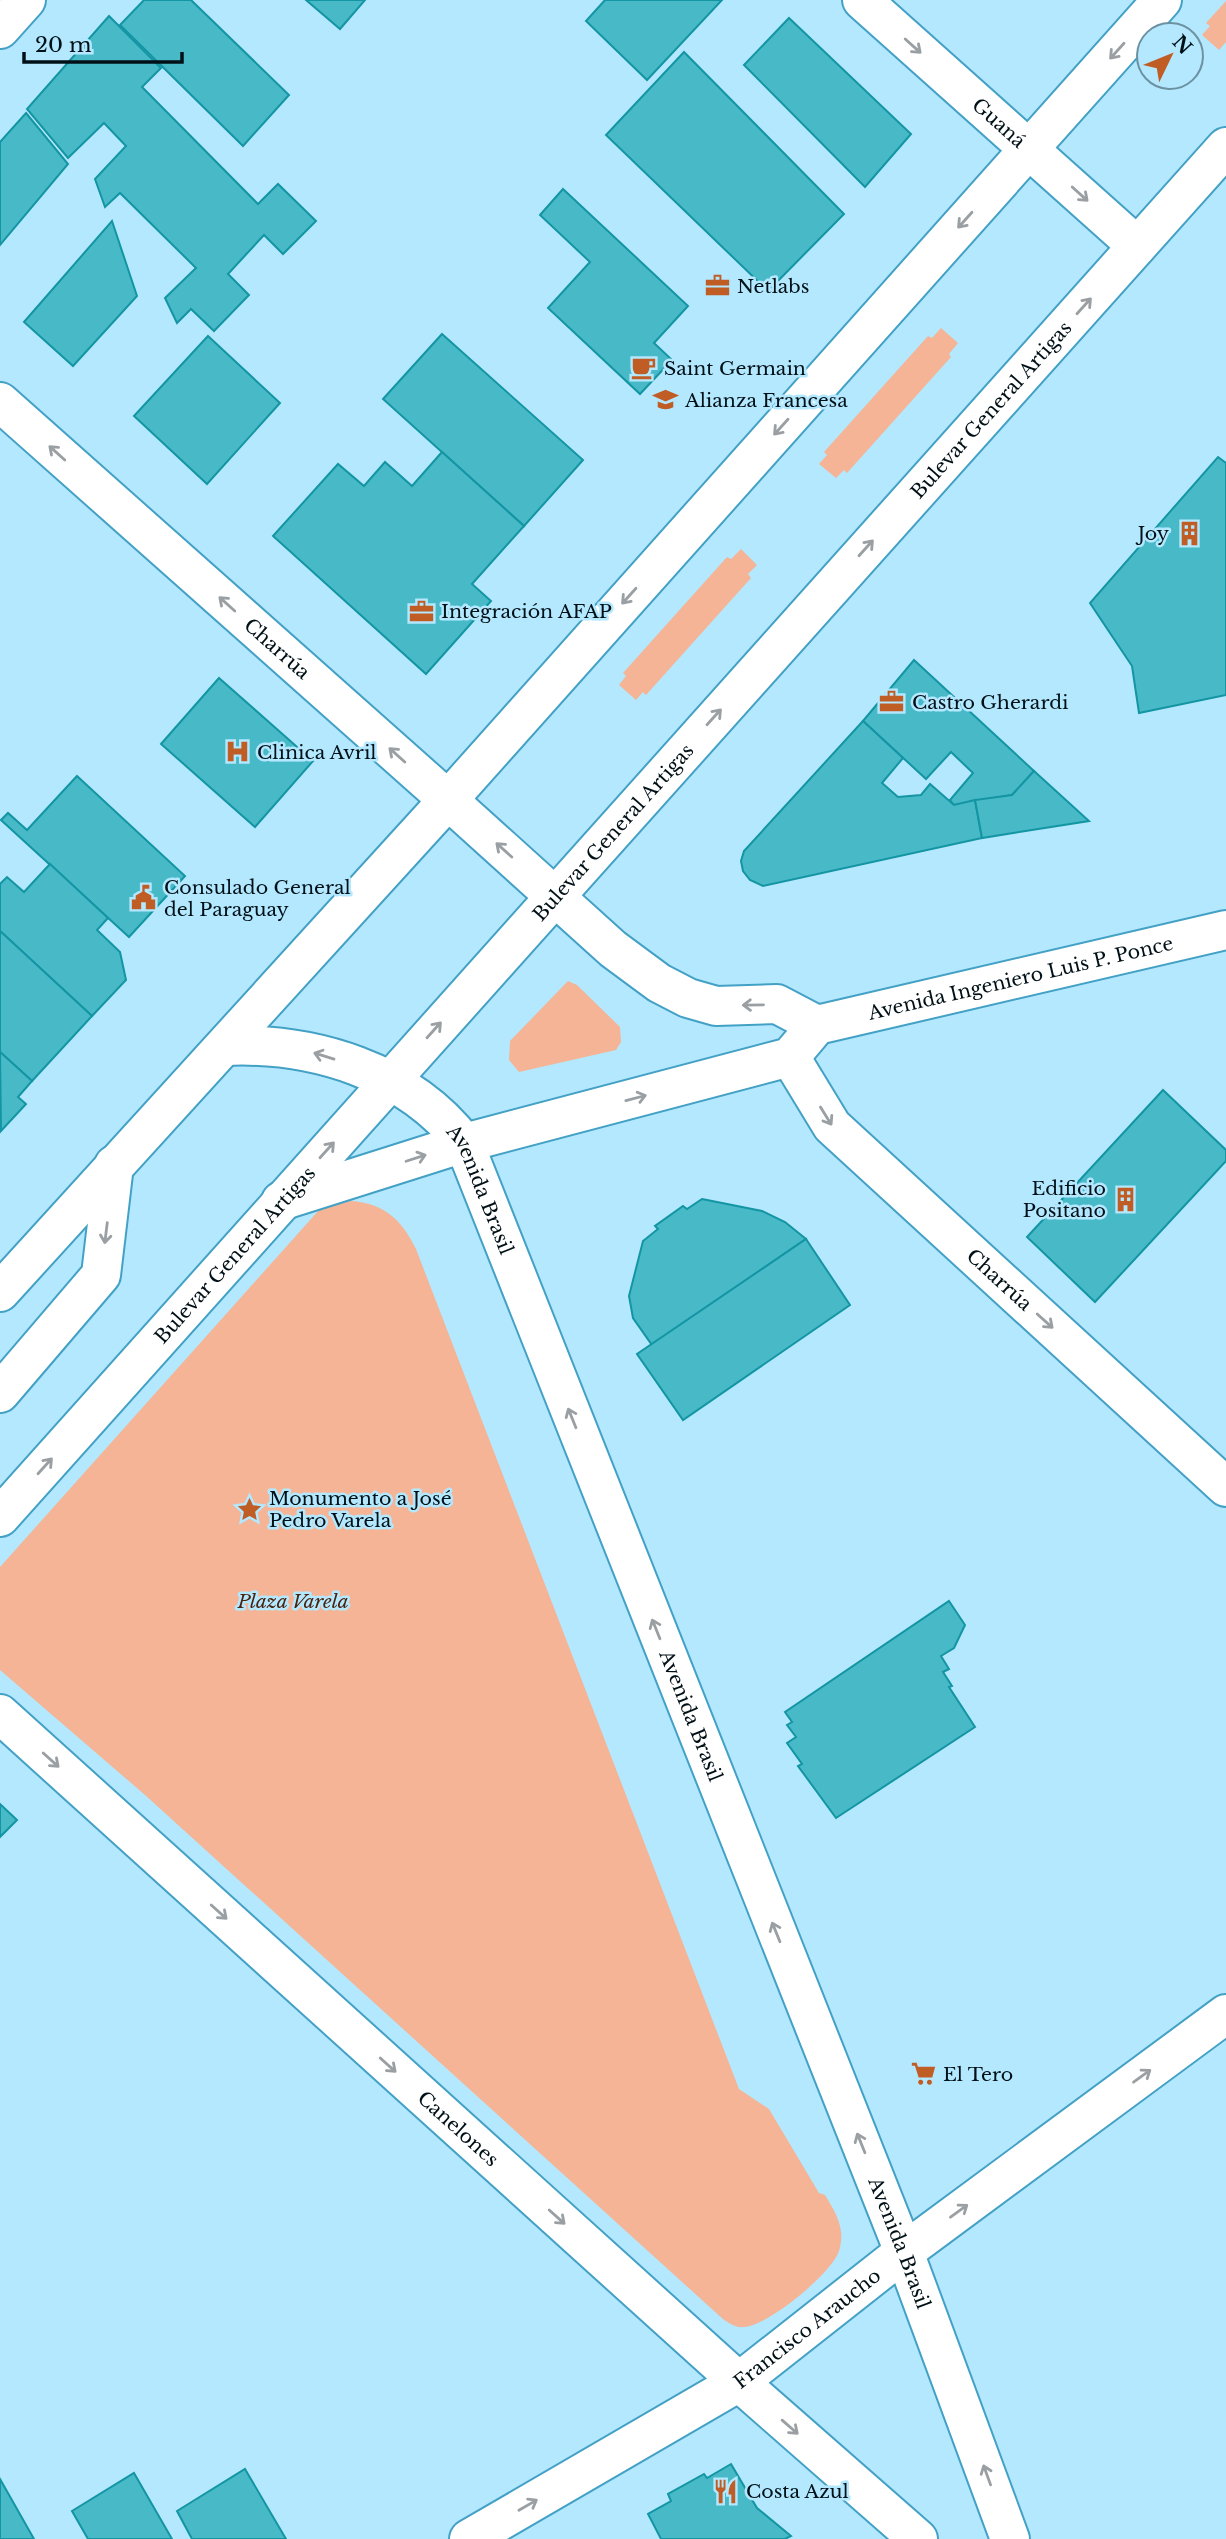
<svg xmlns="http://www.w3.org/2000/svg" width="1226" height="2539" font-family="'Libre Baskerville',serif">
<rect width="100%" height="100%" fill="#b4e8ff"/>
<g fill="#f4b495">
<polygon points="1226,1 1226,42 1219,50 1202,35 1210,26 1206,23"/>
<polygon points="941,328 958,343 949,354 951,357 847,473 844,470 836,478 819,464 827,455 824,452 928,336 932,338"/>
<polygon points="741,549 757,565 748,574 751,578 646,695 643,692 636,700 619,685 626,676 623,673 727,557 731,559"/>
<polygon points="568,981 577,985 620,1027 621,1042 616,1050 519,1072 509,1060 510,1041"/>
<path d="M351,1201C384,1203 402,1220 416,1249L739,2089L769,2109L819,2193L825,2195C836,2213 846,2229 839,2251C832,2273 768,2326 744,2327C736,2328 731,2324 724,2320L145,1795L0,1670V1567L319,1210L331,1204Z"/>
</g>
<g fill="#48b9c7" stroke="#1395a3" stroke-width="2">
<polygon points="144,0 191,0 289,95 243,146 120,25"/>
<polygon points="306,0 365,0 340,29"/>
<polygon points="605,0 722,0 647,80 586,21"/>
<polygon points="109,16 161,68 142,87 258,204 278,184 316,221 283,254 264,235 228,274 249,295 214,331 191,309 177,323 165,298 196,268 120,193 105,207 95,179 126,146 104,123 68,158 27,109"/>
<polygon points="789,18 911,134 865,187 744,65"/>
<polygon points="684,52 844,214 768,291 606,135"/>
<polygon points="26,113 68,164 0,245 0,142"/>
<polygon points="563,189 688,306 654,343 672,360 640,394 548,308 590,262 540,215"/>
<polygon points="112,221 137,296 73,366 24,322"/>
<polygon points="442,334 583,460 524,526 383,399"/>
<polygon points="208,336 280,403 207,484 134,416"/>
<polygon points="442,452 524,526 472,584 491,601 426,674 273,536 338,464 364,486 385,462 412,486"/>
<polygon points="1218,457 1226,463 1226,695 1139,713 1132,666 1090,603"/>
<polygon points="914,660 1034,771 1012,795 954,805 950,800 973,773 951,752 926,779 863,721"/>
<polygon points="219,678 313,761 255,827 161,744"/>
<polygon points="863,721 903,758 882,783 898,797 921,795 930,784 954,805 975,800 982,838 763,886 750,880 743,871 741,861 744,851"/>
<polygon points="1034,771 1089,821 982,838 975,800 1012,795"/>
<polygon points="77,776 185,876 129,937 1,820 8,813 27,830"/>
<polygon points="50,864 108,918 97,930 120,952 126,980 92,1016 0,931 0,884 7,877 24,892"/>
<polygon points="0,931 92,1016 32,1081 0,1052"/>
<polygon points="0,1052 32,1081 18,1097 26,1104 1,1131"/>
<polygon points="1163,1090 1226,1150 1226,1161 1095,1302 1027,1237"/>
<polygon points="702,1199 762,1211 785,1222 806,1239 652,1345 633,1318 629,1296 643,1241 658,1229 655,1226 683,1206 687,1209"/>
<polygon points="806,1239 850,1305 683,1420 637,1354"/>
<polygon points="949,1601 965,1625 954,1648 941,1656 949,1669 943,1672 952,1686 949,1687 975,1727 836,1818 798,1766 802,1764 787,1743 796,1737 787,1725 792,1722 785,1712"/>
<polygon points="0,1804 17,1820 0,1837"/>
<polygon points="731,2464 757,2508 791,2536 785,2539 661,2539 648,2514 671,2501 668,2494 704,2474 707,2478"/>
<polygon points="245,2469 286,2539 192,2539 177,2511"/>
<polygon points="134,2473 172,2539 88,2539 72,2511"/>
<polygon points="0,2479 34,2539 0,2539"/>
</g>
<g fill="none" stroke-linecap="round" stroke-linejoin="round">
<defs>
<g id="minor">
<path id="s1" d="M862,0L1137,246"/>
<polyline points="0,29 26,0"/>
<path id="s2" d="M0,402L448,800"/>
<path id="s3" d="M790,1057L832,1126L1226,1487"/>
<path id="s4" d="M469,2539L739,2382L904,2252L1226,2014"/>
</g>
<g id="tertiary">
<polyline points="448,800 613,949 659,983 688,998 716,1006 777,1004 817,1025"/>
<path id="s5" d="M225,1046C313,1042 409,1071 464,1143L904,2252L1010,2539"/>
<path id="s6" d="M281,1201L464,1143L790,1057L817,1025L1226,930"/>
<path id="s7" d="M0,1714L739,2382L918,2539"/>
</g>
<g id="secondary">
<polyline points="0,1292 448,800 1162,0"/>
<polyline points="0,1393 101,1275 114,1165"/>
<path id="s8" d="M0,1517L1226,147"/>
</g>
</defs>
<use href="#minor" stroke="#43a1c5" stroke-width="42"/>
<use href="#tertiary" stroke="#43a1c5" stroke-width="42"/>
<use href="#secondary" stroke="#43a1c5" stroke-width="42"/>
<use href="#minor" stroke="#fff" stroke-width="38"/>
<use href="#tertiary" stroke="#fff" stroke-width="38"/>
<use href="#secondary" stroke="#fff" stroke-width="38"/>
</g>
<defs><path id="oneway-shaft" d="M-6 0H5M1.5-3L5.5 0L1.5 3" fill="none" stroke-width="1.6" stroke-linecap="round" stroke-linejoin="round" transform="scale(1.75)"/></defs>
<g stroke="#999fa2">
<use href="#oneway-shaft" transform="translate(913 46) rotate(42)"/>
<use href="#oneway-shaft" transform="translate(1117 51) rotate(132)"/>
<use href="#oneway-shaft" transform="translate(1080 194) rotate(42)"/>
<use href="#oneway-shaft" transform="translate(965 220) rotate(132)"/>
<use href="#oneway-shaft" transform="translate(1084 306) rotate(-48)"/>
<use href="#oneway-shaft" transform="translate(781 427) rotate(132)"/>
<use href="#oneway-shaft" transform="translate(57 453) rotate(-138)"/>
<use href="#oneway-shaft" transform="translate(866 548) rotate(-48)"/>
<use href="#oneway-shaft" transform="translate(629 596) rotate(132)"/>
<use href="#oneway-shaft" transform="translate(227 604) rotate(-138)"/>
<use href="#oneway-shaft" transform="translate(714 717) rotate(-48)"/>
<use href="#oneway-shaft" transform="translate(397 755) rotate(-138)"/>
<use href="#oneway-shaft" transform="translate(504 850) rotate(-138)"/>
<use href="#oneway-shaft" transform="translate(753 1005) rotate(179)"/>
<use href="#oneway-shaft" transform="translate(434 1030) rotate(-48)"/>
<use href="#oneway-shaft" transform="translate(324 1056) rotate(-163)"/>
<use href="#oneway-shaft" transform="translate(636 1098) rotate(-15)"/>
<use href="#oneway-shaft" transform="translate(826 1116) rotate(58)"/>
<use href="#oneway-shaft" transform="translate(327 1150) rotate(-48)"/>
<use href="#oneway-shaft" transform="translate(416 1158) rotate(-18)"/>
<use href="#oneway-shaft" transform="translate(106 1233) rotate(97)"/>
<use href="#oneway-shaft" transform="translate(1045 1321) rotate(42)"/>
<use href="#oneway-shaft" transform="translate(572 1418) rotate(-112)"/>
<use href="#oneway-shaft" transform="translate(45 1466) rotate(-48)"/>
<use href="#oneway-shaft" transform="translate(656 1629) rotate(-112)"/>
<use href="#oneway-shaft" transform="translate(51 1760) rotate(42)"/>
<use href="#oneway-shaft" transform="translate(219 1912) rotate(42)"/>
<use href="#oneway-shaft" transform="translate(776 1932) rotate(-112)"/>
<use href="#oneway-shaft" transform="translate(388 2065) rotate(42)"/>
<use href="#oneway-shaft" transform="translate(1142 2076) rotate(-36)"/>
<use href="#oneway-shaft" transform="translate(861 2143) rotate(-112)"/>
<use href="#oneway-shaft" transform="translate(959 2211) rotate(-36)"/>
<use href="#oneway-shaft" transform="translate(557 2217) rotate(42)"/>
<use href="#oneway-shaft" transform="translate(790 2427) rotate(41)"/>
<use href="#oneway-shaft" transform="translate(987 2475) rotate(-110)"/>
<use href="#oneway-shaft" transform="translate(528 2505) rotate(-30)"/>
</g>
<defs>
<symbol id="office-bare" viewBox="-9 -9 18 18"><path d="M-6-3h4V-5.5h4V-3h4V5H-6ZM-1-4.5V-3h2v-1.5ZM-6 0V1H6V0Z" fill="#c05d25" stroke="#b4e8ff" stroke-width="2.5" paint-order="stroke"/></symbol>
<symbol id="cafe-bare" viewBox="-9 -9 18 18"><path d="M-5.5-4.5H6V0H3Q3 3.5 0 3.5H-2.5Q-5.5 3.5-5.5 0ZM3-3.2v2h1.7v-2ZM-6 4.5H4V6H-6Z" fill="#c05d25" stroke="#b4e8ff" stroke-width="2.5" paint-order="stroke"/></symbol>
<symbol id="school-bare" viewBox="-9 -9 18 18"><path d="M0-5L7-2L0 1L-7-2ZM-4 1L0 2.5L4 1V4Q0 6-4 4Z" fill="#c05d25" stroke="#b4e8ff" stroke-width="2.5" paint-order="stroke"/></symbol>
<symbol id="building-bare" viewBox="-9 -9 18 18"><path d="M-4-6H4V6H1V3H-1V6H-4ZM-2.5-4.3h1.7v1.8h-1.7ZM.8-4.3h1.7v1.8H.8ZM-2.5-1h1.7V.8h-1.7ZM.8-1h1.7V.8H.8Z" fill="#c05d25" stroke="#b4e8ff" stroke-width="2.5" paint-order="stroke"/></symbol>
<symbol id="hospital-bare" viewBox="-9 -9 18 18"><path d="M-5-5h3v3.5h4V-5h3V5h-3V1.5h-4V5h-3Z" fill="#c05d25" stroke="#b4e8ff" stroke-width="2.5" paint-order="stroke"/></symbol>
<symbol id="civic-bare" viewBox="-9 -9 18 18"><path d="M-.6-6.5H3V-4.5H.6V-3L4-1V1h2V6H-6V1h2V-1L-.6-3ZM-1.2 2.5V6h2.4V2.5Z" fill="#c05d25" stroke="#b4e8ff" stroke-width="2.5" paint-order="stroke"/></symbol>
<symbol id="sight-bare" viewBox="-9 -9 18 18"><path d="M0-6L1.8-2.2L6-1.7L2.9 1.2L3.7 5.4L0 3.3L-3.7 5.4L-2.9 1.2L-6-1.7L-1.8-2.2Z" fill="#c05d25" stroke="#b4e8ff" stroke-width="2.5" paint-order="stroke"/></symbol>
<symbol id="supermarket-bare" viewBox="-9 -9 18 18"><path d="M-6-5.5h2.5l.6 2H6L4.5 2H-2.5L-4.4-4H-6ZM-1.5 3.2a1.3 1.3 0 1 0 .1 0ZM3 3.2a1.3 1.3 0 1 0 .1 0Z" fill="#c05d25" stroke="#b4e8ff" stroke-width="2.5" paint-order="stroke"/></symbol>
<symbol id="restaurant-bare" viewBox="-9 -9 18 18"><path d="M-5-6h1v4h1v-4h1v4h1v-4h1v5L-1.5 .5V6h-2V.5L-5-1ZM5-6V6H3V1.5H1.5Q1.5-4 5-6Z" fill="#c05d25" stroke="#b4e8ff" stroke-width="2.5" paint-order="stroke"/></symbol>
</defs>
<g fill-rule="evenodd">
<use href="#office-bare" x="700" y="268" width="35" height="35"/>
<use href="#cafe-bare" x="626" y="350" width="35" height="35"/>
<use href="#school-bare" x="648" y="382" width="35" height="35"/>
<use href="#building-bare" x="1172" y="516" width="35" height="35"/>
<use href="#office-bare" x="404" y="594" width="35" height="35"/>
<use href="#office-bare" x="874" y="684" width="35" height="35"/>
<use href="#hospital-bare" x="220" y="734" width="35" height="35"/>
<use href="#civic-bare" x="126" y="880" width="35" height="35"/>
<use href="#building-bare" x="1108" y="1182" width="35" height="35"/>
<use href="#sight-bare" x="232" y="1492" width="35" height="35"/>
<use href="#supermarket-bare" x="906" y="2056" width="35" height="35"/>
<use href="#restaurant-bare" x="708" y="2474" width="35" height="35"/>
</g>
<g text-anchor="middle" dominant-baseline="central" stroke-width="5" stroke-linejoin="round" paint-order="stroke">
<g font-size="19" fill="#001017" stroke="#b4e8ff">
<text stroke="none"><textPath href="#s1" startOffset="184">Guaná</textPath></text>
<text stroke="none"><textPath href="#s8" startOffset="1486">Bulevar General Artigas</textPath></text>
<text stroke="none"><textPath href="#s2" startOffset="371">Charrúa</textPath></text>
<text stroke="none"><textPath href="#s8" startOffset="919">Bulevar General Artigas</textPath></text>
<text stroke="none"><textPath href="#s6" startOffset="780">Avenida Ingeniero Luis P. Ponce</textPath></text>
<text stroke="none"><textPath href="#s5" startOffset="317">Avenida Brasil</textPath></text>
<text stroke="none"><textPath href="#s8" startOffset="352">Bulevar General Artigas</textPath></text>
<text stroke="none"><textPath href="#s3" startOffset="308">Charrúa</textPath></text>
<text stroke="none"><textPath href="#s5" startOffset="884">Avenida Brasil</textPath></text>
<text stroke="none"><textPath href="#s7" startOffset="618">Canelones</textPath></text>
<text stroke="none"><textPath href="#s5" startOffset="1451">Avenida Brasil</textPath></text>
<text stroke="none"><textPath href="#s4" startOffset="399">Francisco Araucho</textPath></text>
</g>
<g font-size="19" fill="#001017" stroke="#b4e8ff" text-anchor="start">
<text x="737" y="286">Netlabs</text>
<text x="664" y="368">Saint Germain</text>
<text x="685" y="400">Alianza Francesa</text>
<text x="1169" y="533" text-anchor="end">Joy</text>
<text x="441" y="611">Integración AFAP</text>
<text x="912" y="702">Castro Gherardi</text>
<text x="257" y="752">Clinica Avril</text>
<text x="164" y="887">Consulado General<tspan x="164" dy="22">del Paraguay</tspan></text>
<text x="1106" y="1188" text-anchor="end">Edificio<tspan x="1106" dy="22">Positano</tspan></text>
<text x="269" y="1498">Monumento a José<tspan x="269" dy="22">Pedro Varela</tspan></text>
<text x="943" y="2074">El Tero</text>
<text x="746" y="2491">Costa Azul</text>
</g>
<g font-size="19" font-style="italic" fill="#4b220d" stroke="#b4e8ff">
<text x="293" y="1601">Plaza Varela</text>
</g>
</g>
<g transform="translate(1170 56) rotate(47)"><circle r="33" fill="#b4e8ff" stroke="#6c92a2" stroke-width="2"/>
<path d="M0-5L12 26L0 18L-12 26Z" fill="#c05d25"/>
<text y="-10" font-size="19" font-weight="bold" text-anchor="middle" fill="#001017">N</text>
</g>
<path d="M24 52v10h158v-10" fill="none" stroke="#001017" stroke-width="3.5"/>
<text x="35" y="52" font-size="21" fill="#001017" stroke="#b4e8ff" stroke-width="5" paint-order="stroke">20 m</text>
</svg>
